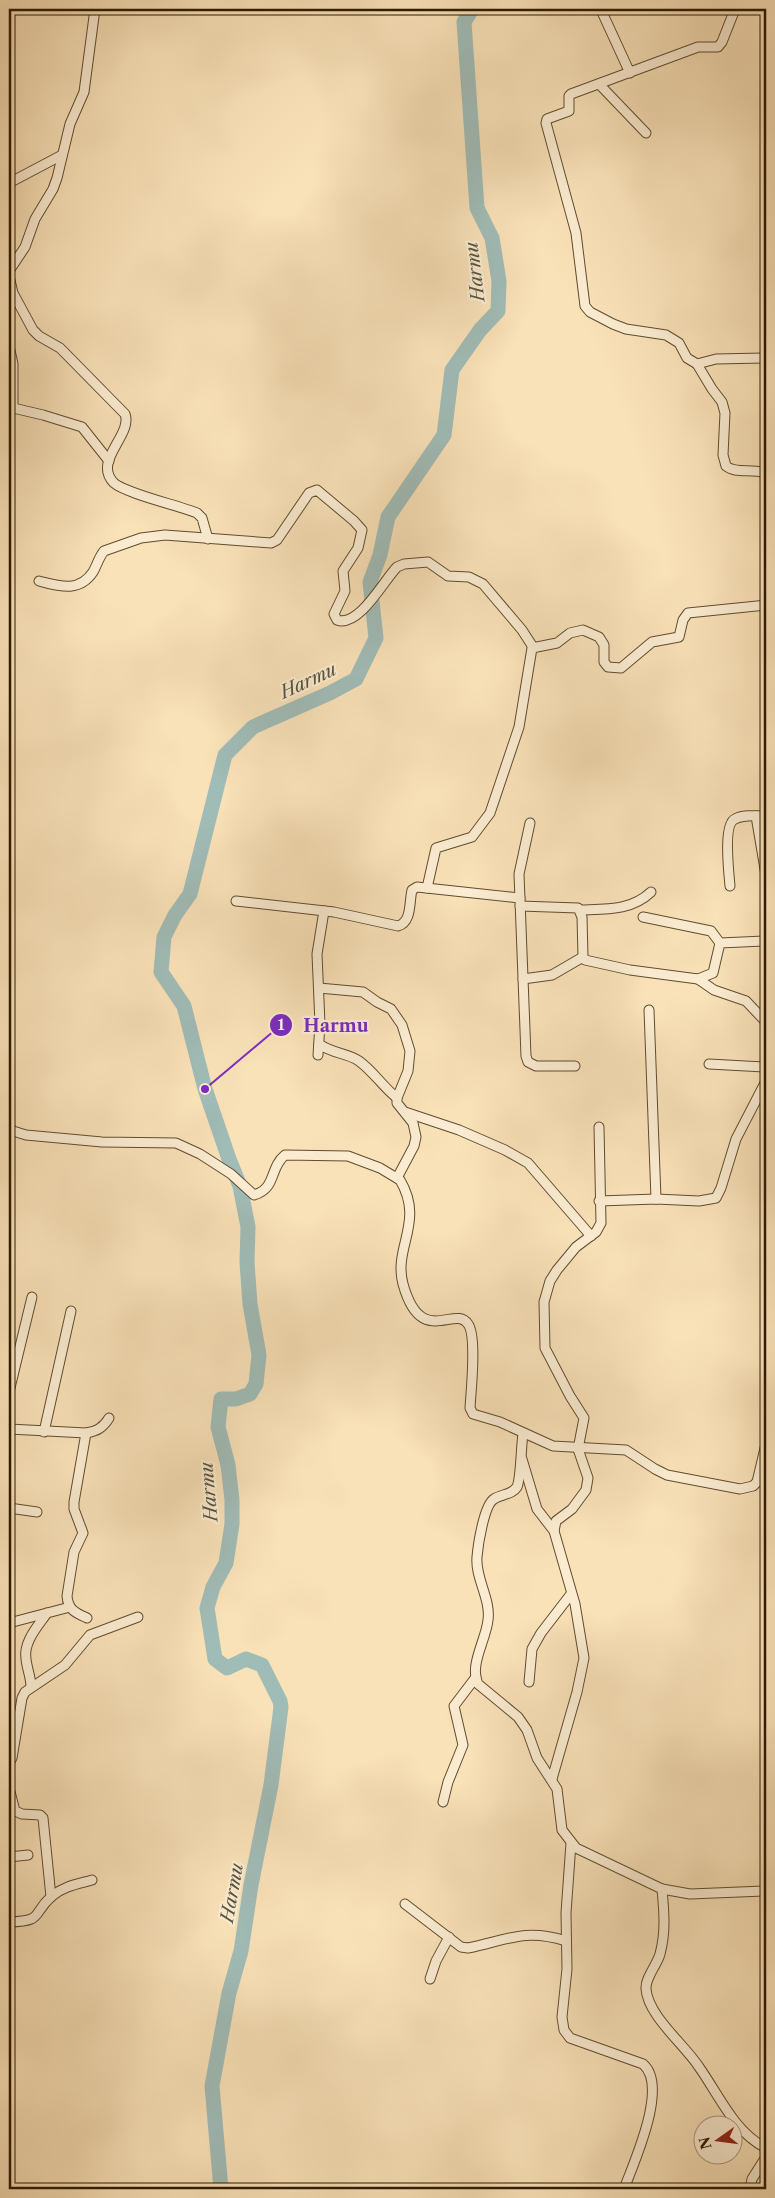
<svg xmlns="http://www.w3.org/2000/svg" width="775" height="2198" font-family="'Libre Caslon Text',serif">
<rect width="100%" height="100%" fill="#f9e1b8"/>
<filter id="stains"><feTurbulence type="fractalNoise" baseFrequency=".004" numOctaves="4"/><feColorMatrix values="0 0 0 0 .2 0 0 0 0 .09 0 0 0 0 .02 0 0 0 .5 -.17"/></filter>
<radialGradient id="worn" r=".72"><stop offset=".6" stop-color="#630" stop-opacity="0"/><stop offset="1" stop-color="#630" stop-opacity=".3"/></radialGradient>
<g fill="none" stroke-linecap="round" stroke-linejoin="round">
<polyline stroke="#a0bcb7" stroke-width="15" points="221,2189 212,2086 229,1993 241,1951 251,1885 271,1785 281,1707 280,1701 262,1665 246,1659 227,1668 215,1659 207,1608 213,1587 226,1563 232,1524 232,1500 228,1465 218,1427 221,1399 236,1399 250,1394 256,1384 259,1355 250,1304 247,1262 248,1227 240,1186 229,1159 205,1089 184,1006 161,972 164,937 175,915 190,894 225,755 253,727 330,693 356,679 376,638 370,582 380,555 388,517 444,435 452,370 480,330 498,311 499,281 492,238 477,208 464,22 472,9"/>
<defs>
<g id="minor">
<path d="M95,9L84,92L70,124L57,178L53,189L35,219L25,247L9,271V276L13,293L33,330L39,336L60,348L125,414C133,435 92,461 114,483C125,493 180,506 197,513L202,518L208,539"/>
<path d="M735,9L722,42L718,47H698L571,94L569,96V111L547,119L546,123L576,233L585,306L590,312L613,324L626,329L666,335L679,343L687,358L697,364L712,389L722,402L725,413L723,455L726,466C735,474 752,468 766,473"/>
<polyline points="602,12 630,73"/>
<polyline points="599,84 646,133"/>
<polyline points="9,183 62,155"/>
<polyline points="9,346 13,364 13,408"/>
<polyline points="697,364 716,359 766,358"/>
<polyline points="9,407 43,415 82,427 109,461"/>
<path d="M39,581C59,586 79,593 93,572C97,565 99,557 104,551L141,538L165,535L271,543L277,540L309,493L317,490L354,521L362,530L358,548L343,571L345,591L334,614L337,620C359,628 384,580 397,567L404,564L428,562L448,576L469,577L483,584L522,630L533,647"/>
<polyline points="756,816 766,875"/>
<polyline points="530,823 519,874 526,1056 528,1062 536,1066 575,1066"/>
<path d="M730,886C729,874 723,824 735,819C744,814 757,816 766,816"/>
<polyline points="427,888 436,848 472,837 490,813 519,727 532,648 557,643 570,633 583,630 599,637 604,645 604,662 608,667 621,668 652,642 679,637 683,620 688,613 766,605"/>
<path d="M236,901L334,912L398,926C412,922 409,902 412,890L417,887L520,898"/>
<polyline points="520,906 578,908 582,917 583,957 585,960 630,970 698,979 713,973 720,943 766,941"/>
<path d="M580,910C606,909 631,911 651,892"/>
<polyline points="643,917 711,931 720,943"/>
<polyline points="523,979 552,975 583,957"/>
<polyline points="698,979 714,990 746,1001 766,1022"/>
<polyline points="319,988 363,992 377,1002 391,1009 402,1025 410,1051 408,1071 397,1098 397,1103 413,1123 416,1137 414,1146 397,1178"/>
<polyline points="649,1010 656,1199"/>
<path d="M319,1044C333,1054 348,1053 359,1061C374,1072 383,1087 397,1098"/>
<polyline points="318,1055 320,1024 317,954 324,911"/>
<polyline points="709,1064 766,1067"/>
<polyline points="405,1112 459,1130 505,1150 528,1163 591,1236"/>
<path d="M9,1127L13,1131L26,1135L102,1142L176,1143L200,1154L231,1174L254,1195C277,1188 269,1168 285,1155L348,1156L380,1168L400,1180C425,1222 393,1247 403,1284C421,1349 455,1304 468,1324C477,1336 471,1391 470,1408L473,1414L500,1422L553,1446L626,1450L655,1469L667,1475L740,1489L753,1486L757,1482L766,1444"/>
<polyline points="599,1201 656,1199 699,1201 716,1198 721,1188 736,1139 766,1081"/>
<polyline points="9,1392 32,1297"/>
<path d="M9,1429L86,1433C97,1431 103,1428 109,1418"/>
<polyline points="44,1432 71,1311"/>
<path d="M86,1433L74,1502V1509L83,1533L74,1552L67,1596C68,1610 76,1613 87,1618"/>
<path d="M523,1434C521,1446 521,1478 517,1487C512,1495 501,1494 494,1499C484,1505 478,1545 477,1557C475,1578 491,1599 488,1620C486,1640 469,1665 478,1684L518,1717L527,1730L537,1758L557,1789L562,1830L576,1848L662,1889L690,1894L766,1891"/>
<polyline points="522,1459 537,1509 554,1531"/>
<polyline points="9,1508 37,1512"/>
<polyline points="9,1623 70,1607"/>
<polyline points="529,1682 532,1649 541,1633 571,1594"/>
<path d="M31,1687C31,1677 27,1669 26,1659C23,1642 38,1626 47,1613"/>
<polyline points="9,1763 12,1758 22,1698 25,1692 65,1665 90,1635 138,1617"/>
<polyline points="552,1779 577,1692 584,1658 575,1604 554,1531 556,1521 572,1509 586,1490 588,1478 578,1449 584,1418 570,1396 545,1348 544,1302 550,1281 557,1270 576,1247 596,1232 601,1223 599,1127"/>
<polyline points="9,1788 15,1811 22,1814 40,1815 43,1818 51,1897"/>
<polyline points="443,1802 448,1782 463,1745 454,1706 476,1677"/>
<path d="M571,1843L566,1913L567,1969L562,2017L564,2030L570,2038L643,2064C669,2086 634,2162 624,2189"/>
<polyline points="9,1857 28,1855"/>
<path d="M662,1889C664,1911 666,1932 660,1954C657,1965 645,1978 646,1989C648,2016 685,2045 699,2067C719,2095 734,2132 766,2148"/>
<path d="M405,1904L461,1947L468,1948C507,1940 525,1928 566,1941"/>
<path d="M9,1922C45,1921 31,1914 52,1896C64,1886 78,1884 92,1880"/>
<polyline points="430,1979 436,1961 449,1937"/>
<polyline points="750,2189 752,2179 766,2157"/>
</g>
</defs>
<use href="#minor" stroke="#604c2e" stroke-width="11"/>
<use href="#minor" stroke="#fbecd1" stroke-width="9"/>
</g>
<g text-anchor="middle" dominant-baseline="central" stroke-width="4.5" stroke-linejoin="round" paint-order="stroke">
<g font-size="18" font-style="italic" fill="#555340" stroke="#fbecd1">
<text transform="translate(475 272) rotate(-97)">Harmu</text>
<text transform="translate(308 681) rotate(-25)">Harmu</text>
<text transform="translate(209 1492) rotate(-95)">Harmu</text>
<text transform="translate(232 1893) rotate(-80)">Harmu</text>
</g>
</g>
<path fill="none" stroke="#7b2cbf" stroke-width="2" d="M205 1089L281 1025"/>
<g fill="#7b2cbf" stroke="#fbecd1" stroke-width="2">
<circle cx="205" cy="1089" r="5"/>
<circle cx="281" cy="1025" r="12"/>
</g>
<g font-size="15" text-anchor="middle" font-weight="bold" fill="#fff">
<text x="281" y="1030">1</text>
</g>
<g font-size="18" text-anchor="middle" font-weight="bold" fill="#7b2cbf" stroke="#fbecd1" stroke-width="4.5" stroke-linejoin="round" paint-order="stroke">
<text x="336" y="1032">Harmu</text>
</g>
<rect width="775" height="2198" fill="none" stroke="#f9e1b8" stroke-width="30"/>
<rect x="10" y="10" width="755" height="2178" fill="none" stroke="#2d1a00" stroke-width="2.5"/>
<rect x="15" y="15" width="745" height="2168" fill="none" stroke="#2d1a00"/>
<g transform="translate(718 2140) rotate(256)"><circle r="24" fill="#fbecd1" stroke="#a9987d"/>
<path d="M0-4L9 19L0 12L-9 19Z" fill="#8f2418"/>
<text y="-8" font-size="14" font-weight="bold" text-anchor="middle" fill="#2d1a00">N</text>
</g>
<rect width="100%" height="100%" filter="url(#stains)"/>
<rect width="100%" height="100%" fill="url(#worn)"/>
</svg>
